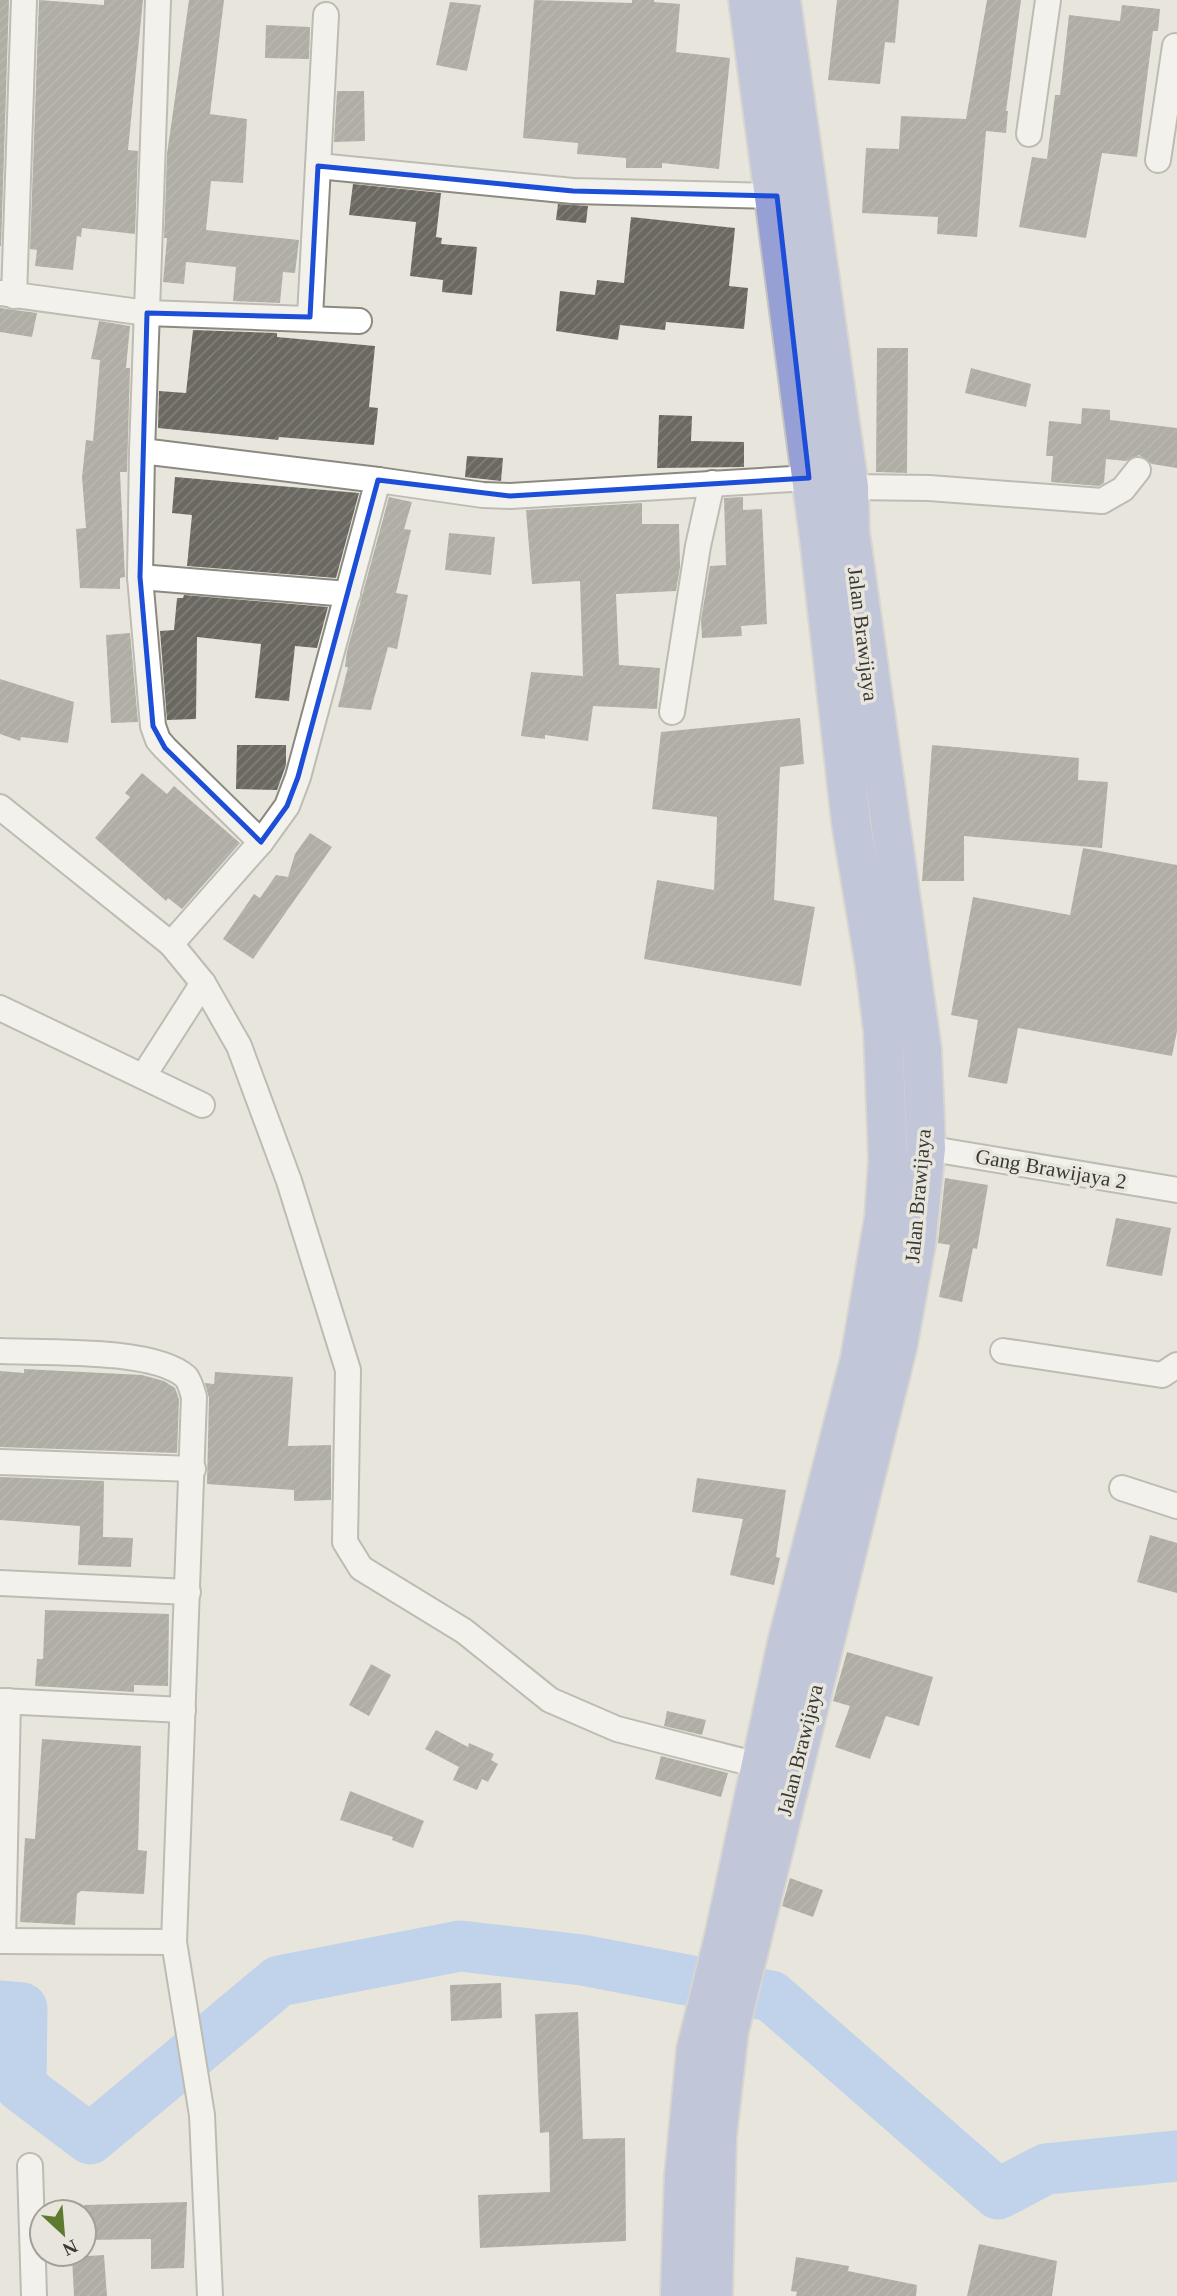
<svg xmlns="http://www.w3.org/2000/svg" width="1177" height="2296" font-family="'Times New Roman',serif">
<defs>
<pattern id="building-hatch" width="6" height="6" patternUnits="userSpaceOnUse" patternTransform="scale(1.75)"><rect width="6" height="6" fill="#6a6860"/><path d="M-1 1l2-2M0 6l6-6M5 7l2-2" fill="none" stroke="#807f78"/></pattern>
</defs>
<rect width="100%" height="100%" fill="#e8e6dc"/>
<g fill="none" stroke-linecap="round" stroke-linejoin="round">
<polyline stroke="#90bcfb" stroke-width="51" points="0,2006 22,2008 21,2087 90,2139 279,1981 460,1946 582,1960 771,1996 998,2194 1046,2169 1177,2156"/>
</g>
<g fill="url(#building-hatch)">
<polygon points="0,0 9,0 1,246 0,246"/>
<polygon points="39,0 104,5 104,0 143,0 128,150 138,151 135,234 82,228 81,237 77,236 73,270 35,266 37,250 30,249"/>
<polygon points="189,0 224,0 210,114 247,119 243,183 211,181 206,230 299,240 295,273 283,272 280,303 233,301 236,267 186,262 184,284 163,282 167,238 164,238 167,154"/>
<polygon points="534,0 632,3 632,0 654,0 654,2 680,4 676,52 730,58 719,169 662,163 662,168 626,168 626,158 577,154 578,143 523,138"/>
<polygon points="837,0 899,0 895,43 885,42 880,84 828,80"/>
<polygon points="987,0 1021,0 1006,111 1008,111 1006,133 986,131 977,237 937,234 938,217 862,213 866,148 899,149 901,116 966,119"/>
<polygon points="450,2 481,5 467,71 436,65"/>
<polygon points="1122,5 1160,9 1158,31 1153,31 1137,157 1102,153 1086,238 1019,227 1032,157 1047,159 1055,95 1060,95 1069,15 1120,21"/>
<polygon points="266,25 310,27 309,59 265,58"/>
<polygon points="337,91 364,91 365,141 334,142"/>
<polygon points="353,184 441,193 436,237 442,238 441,244 477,247 472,295 442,292 443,280 410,276 416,222 349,215"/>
<polygon points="558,204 588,206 586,223 556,220"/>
<polygon points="631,217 735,228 729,286 748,288 744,329 666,322 665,330 620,325 618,340 556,331 560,291 595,295 597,280 624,283"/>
<polygon points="0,308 37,313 32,337 0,332"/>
<polygon points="99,321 130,326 126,368 130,368 127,472 120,472 125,577 120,578 120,589 80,588 76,529 86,528 82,477 86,440 93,441 100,360 91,359"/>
<polygon points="193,330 277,333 277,337 375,346 369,407 378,408 374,445 279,437 278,440 158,428 159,391 186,393"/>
<polygon points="877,348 908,348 907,473 876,472"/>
<polygon points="971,368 1031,384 1026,407 965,393"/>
<polygon points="1082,408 1110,410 1110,420 1177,428 1177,468 1152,464 1139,455 1126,461 1106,459 1104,483 1099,486 1051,482 1053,456 1046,456 1049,421 1081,424"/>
<polygon points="659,415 692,416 691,441 744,442 744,467 657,468"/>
<polygon points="467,456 503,458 501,481 465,477"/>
<polygon points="175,477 359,493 336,578 187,566 192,515 172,513"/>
<polygon points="389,497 412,502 404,529 411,530 396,593 408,595 397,649 388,647 371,710 338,707 348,667 345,667 347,651"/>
<polygon points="743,497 743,510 762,509 767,624 741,626 742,636 702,638 701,620 710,566 726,565 724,498"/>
<polygon points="642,503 642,524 679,524 680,567 676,591 616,594 619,665 660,668 657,709 593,706 588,741 545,735 545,739 521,736 531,672 583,676 580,581 532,584 526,510"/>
<polygon points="449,533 495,537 491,575 445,570"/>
<polygon points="184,595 328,607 317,648 295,646 289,701 255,698 261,644 197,637 196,719 167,720 160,631 174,630 177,598 183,598"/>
<polygon points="130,633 138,722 111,723 106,635"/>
<polygon points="0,679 74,702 68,743 21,737 20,741 0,734"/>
<polygon points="800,718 804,764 780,767 774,900 815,907 801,986 644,959 657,880 714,890 717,817 652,809 661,732"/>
<polygon points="237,745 286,745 286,765 277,790 236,789"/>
<polygon points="932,745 1079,758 1078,780 1108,782 1102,848 964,836 964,881 922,881"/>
<polygon points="142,773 167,794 174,786 240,843 182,909 168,898 166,901 95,838 130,797 125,793"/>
<polygon points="310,833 332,847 253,959 223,939 254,894 260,898 276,875 288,877 295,854"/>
<polygon points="1083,848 1177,865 1177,1031 1172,1056 1018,1028 1007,1084 968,1077 978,1020 951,1015 973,897 1070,915"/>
<polygon points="945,1178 988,1185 977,1249 973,1248 962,1302 939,1297 950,1245 938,1243"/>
<polygon points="1116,1218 1171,1228 1162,1276 1106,1266"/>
<polygon points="24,1369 142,1375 164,1381 175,1388 179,1399 177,1453 0,1447 0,1371 24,1373"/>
<polygon points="215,1372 293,1377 288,1446 331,1445 331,1500 294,1501 294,1490 207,1484 209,1398 205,1383 214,1384"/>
<polygon points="0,1477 104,1481 103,1537 133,1538 131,1567 78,1565 80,1526 0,1520"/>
<polygon points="697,1478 786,1490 776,1557 780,1558 774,1585 730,1575 743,1519 692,1512"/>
<polygon points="1150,1535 1177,1543 1177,1593 1137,1582"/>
<polygon points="45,1610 169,1614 168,1686 134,1685 134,1692 35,1686 37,1659 43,1659"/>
<polygon points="847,1652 933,1677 919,1726 886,1716 870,1759 835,1747 850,1706 833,1701"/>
<polygon points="371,1664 391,1675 369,1716 349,1705"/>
<polygon points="667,1711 706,1720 702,1735 664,1726"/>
<polygon points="436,1730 468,1747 469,1743 494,1754 491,1760 498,1764 488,1782 482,1779 477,1790 453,1780 459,1767 425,1749"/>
<polygon points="42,1739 141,1746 138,1850 147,1851 144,1894 81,1891 77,1894 75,1925 20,1922 25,1838 35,1839"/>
<polygon points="661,1756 728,1773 721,1797 655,1779"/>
<polygon points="350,1791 424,1821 413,1848 392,1840 393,1837 340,1820"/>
<polygon points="790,1878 823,1890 813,1917 782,1906"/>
<polygon points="501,1983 502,2018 451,2021 450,1985"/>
<polygon points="578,2012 583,2139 625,2138 626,2241 480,2248 478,2195 550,2192 549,2132 540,2133 535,2014"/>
<polygon points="187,2202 184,2268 151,2269 151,2239 84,2240 84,2205"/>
<polygon points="979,2244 1057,2261 1052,2296 967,2296"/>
<polygon points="104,2255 107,2296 74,2296 72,2257"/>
<polygon points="796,2257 849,2266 848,2271 917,2285 916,2296 796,2296 797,2292 791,2291"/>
</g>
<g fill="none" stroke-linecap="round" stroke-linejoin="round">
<defs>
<g id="minor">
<polyline points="1029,134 1048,0"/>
<polyline points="1158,160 1175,46"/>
<polyline points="318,166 573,191 777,196"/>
<polyline points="0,293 147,313 359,321"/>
<polyline points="14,296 24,0"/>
<polyline points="310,317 326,15"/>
<polygon points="142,451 378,480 298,777 287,806 261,842 165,748 158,740 153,726 140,577"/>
<polyline points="142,451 158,0"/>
<polyline points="378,480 483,495 510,496 809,478"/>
<polyline points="849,487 929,488 1102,501 1123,489 1138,470"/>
<polyline points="140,577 348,594"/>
<polyline points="672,712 698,546 712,483"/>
<polyline points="0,807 171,944 203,983 239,1046 289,1181 348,1370 345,1542 361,1568 464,1631 550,1700 617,1729 762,1766"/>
<polyline points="171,944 261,842"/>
<polyline points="0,1008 202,1105"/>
<polyline points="144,1075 203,983"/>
<polyline points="926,1148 1177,1190"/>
<path d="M0,1351C44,1353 154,1348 186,1377C190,1382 192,1390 194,1397L174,1942L202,2115L210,2296"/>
<polyline points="1003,1351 1162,1375 1177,1365"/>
<polyline points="0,1462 193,1469"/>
<polyline points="1122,1488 1177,1506"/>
<polyline points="0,1583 188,1592"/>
<polyline points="0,1701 183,1710"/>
<polyline points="0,1941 174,1942"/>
<polyline points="3,1941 8,1701"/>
<polyline points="30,2166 34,2296"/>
</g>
<g id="trunk">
<polyline points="680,2296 684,2176 696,2050 724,1937 787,1643 860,1359 884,1218 888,1159 883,1031 875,966 851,822 819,537 748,0"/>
<polyline points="713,2296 717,2136 729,2031 898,1344 916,1244 926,1148 922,1050 850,532 849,487 781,0"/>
</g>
</defs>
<use href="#minor" stroke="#8b8980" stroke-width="28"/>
<use href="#trunk" stroke="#c4c3c2" stroke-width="42"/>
<use href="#minor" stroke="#fff" stroke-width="24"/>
<use href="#trunk" stroke="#96a0d4" stroke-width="38"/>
</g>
<path d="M0 0H1177V2296H0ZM318,166L573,191L777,196L809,478L510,496L378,480L298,777L287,806L261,842L165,748L153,726L140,577L147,313L310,317Z" fill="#e8e6dc" fill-opacity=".55" fill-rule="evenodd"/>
<path fill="none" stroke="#1d4ed8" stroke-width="5" stroke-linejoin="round" d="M318,166L573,191L777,196L809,478L510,496L378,480L298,777L287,806L261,842L165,748L153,726L140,577L147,313L310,317Z"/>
<g text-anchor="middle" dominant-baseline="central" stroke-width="7" stroke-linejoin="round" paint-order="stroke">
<g font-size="21" fill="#393834" stroke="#e8e6dc">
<text transform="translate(863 634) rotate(83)">Jalan Brawijaya</text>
<text transform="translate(1051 1169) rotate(10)">Gang Brawijaya 2</text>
<text transform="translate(918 1196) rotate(-85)">Jalan Brawijaya</text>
<text transform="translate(800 1750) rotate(-76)">Jalan Brawijaya</text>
</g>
</g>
<g transform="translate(63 2233) rotate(154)"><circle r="33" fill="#e8e6dc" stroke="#a2a099" stroke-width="2"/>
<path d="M0-5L12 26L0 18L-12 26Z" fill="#5c7b31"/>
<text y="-10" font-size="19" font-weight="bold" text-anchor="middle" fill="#393834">N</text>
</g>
</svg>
